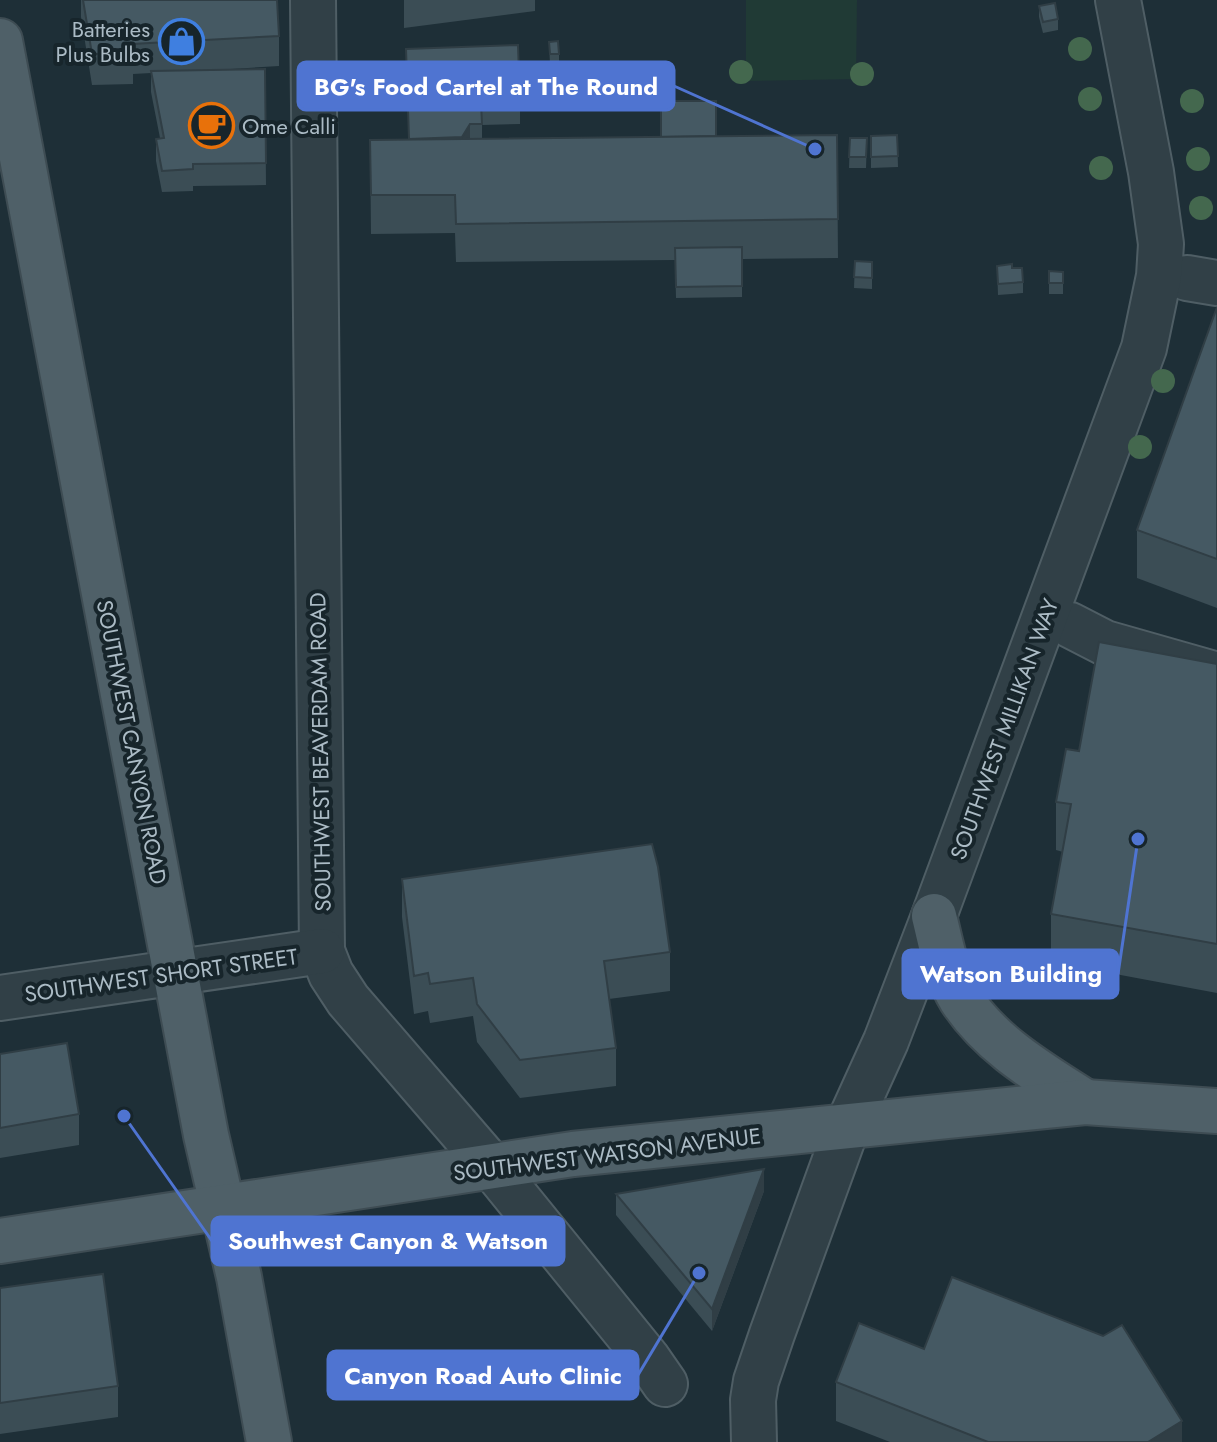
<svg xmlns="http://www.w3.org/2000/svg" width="1217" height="1442" font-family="Jost,sans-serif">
<rect width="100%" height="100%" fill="#1e2f37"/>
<polygon fill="#203a35" points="746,0 857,0 856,79 746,81"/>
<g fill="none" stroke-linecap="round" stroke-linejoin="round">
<defs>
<g id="minor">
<polyline points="313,0 322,951 331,974 348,1000 492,1167 647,1358 665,1384"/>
<polyline points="1187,278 1217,283"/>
<polyline points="1070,625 1105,643 1217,675"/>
<polyline points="0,998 322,951"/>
<polyline points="754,1442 753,1400 756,1381 772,1334 847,1127 886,1041 934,916 1144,348 1159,276 1161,244 1151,172 1118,0"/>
</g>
<g id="major">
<polyline points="0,41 206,1135 239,1277 269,1442"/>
<path d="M934,916C941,944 946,975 961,999C991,1045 1040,1073 1085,1102"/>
<polyline points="0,1241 573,1154 1085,1102 1217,1111"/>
</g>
</defs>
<use href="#minor" stroke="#4f5e65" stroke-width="48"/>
<use href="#major" stroke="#3e4c53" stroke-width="48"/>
<use href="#minor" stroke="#314047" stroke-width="44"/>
<use href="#major" stroke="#4f6068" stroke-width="44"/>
</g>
<g fill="#44684e">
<circle cx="1080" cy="49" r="12"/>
<circle cx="741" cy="72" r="12"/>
<circle cx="862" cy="74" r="12"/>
<circle cx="1090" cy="99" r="12"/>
<circle cx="1192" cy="101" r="12"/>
<circle cx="1198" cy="159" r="12"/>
<circle cx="1101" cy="168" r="12"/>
<circle cx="1201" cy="208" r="12"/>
<circle cx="1163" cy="381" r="12"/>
<circle cx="1140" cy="447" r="12"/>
</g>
<g fill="#3b4d55">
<polygon points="81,0 277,0 279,36 279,66 215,70 265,69 266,185 193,186 193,191 162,192 156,161 156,139 160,138 151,92 151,73 133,74 133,84 92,85 81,17"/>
<polygon points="404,0 535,0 535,11 404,28"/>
<polygon points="1039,6 1058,19 1058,30 1043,33 1039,17"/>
<polygon points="549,42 559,54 559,65 550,65"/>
<polygon points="406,49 520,102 520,124 482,125 482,139 837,135 838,258 742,259 742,297 676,298 675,260 456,262 455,233 371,234 370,140 409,140"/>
<polygon points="897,135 898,167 871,168 871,136"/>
<polygon points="850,138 867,138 866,168 849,168"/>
<polygon points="855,261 872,262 872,289 854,288"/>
<polygon points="997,266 1023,282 1023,293 998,295"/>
<polygon points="1049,271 1063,272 1063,294 1049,294"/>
<polygon points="1217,307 1217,608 1137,578 1137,530"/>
<polygon points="1217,664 1217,993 1051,962 1051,914 1063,852 1056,850 1056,802 1079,751"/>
<polygon points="402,879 670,952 670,991 609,999 616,1048 616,1086 520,1098 477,1042 473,1016 430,1023 428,1011 414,1014 402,917"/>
<polygon points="0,1054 79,1114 79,1145 0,1158"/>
<polygon points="764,1191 712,1331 616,1215 616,1194"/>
<polygon points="0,1288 118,1386 118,1417 0,1434"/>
<polygon points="924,1349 1182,1442 890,1442 836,1421 836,1382"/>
</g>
<g fill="#303e45">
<polygon points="470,124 470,146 462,159 462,137"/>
<polygon points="764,1169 764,1191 712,1331 712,1309"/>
<polygon points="1182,1421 1182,1442 1148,1442"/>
</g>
<g fill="#455963" stroke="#303e45" stroke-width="2">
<polygon points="83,0 277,0 279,36 132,44 133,53 92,54"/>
<polygon points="1055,3 1058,19 1043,22 1039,6"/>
<polygon points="558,41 559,54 550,54 549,42"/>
<polygon points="518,45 520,102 481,103 482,124 470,124 462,137 409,139 406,49"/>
<polygon points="265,69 266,163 193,164 193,169 162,171 156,139 164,138 151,71"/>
<polygon points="661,101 716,101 716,136 661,137"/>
<polygon points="837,135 838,219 456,224 455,195 371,195 370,140"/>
<polygon points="897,135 898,156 871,157 871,136"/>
<polygon points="850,138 867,138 866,157 849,157"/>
<polygon points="742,247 742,286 676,287 675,248"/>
<polygon points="855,261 872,262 872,278 854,277"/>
<polygon points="1012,264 1012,268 1022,268 1023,282 998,284 997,266"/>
<polygon points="1049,271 1063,272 1063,283 1049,283"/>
<polygon points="1217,307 1217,559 1137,530"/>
<polygon points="1099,642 1217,664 1217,944 1051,914 1071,804 1056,802 1066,749 1079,751"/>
<polygon points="652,844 658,867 670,952 604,961 616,1048 520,1060 477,1004 473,978 430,984 428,973 414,976 402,879"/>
<polygon points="67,1043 79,1114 0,1128 0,1054"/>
<polygon points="764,1169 712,1309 616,1194"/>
<polygon points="103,1274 118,1386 0,1403 0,1288"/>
<polygon points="952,1277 1103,1336 1122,1325 1182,1421 1148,1442 988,1442 836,1382 859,1323 924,1349"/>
</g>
<defs>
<symbol id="shop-ring" viewBox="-11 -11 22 22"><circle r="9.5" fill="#17252b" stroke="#3f7fe0" stroke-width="1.5"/><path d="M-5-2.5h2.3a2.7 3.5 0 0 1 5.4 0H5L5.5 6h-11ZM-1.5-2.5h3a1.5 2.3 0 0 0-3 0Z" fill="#3f7fe0"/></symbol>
<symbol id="cafe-ring" viewBox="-11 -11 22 22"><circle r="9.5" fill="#17252b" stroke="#e8710a" stroke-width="1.5"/><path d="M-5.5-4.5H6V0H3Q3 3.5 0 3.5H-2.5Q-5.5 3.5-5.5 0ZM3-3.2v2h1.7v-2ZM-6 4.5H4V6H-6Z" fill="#e8710a"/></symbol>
</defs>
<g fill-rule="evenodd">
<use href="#shop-ring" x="156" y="16" width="51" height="51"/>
<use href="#cafe-ring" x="186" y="100" width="51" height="51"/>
</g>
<g text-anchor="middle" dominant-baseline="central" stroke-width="8" stroke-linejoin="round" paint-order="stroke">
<g font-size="22" fill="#abbbc5" stroke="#17252b" text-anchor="end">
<text x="150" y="29">Batteries<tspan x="150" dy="25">Plus Bulbs</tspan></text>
<text x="242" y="126" text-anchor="start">Ome Calli</text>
</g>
<g font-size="22" fill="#abbbc5" stroke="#17252b">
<text transform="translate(1004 729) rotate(-70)">SOUTHWEST MILLIKAN WAY</text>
<text transform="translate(132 742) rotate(79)">SOUTHWEST CANYON ROAD</text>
<text transform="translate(320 752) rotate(-91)">SOUTHWEST BEAVERDAM ROAD</text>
<text transform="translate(161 975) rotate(-8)">SOUTHWEST SHORT STREET</text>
<text transform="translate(607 1154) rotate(-7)">SOUTHWEST WATSON AVENUE</text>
</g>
</g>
<path fill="none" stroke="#4f74d1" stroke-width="3" d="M815 149L674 86M1138 839L1118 974M124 1116L212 1241M699 1273L638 1375"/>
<g fill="#4f74d1" stroke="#17252b" stroke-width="3">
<circle cx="815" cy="149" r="8"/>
<circle cx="1138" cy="839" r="8"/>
<circle cx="124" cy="1116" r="8"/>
<circle cx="699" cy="1273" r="8"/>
</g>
<g fill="#4f74d1" stroke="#4f74d1" stroke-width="3">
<rect x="298" y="62" width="376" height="48" rx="8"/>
<rect x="903" y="950" width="215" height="48" rx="8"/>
<rect x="212" y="1217" width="352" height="48" rx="8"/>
<rect x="328" y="1351" width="310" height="48" rx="8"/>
</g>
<g font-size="24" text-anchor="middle" font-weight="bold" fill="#fff">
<text x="486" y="95">BG's Food Cartel at The Round</text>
<text x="1011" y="982">Watson Building</text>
<text x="388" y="1249">Southwest Canyon &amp; Watson</text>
<text x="483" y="1384">Canyon Road Auto Clinic</text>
</g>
</svg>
